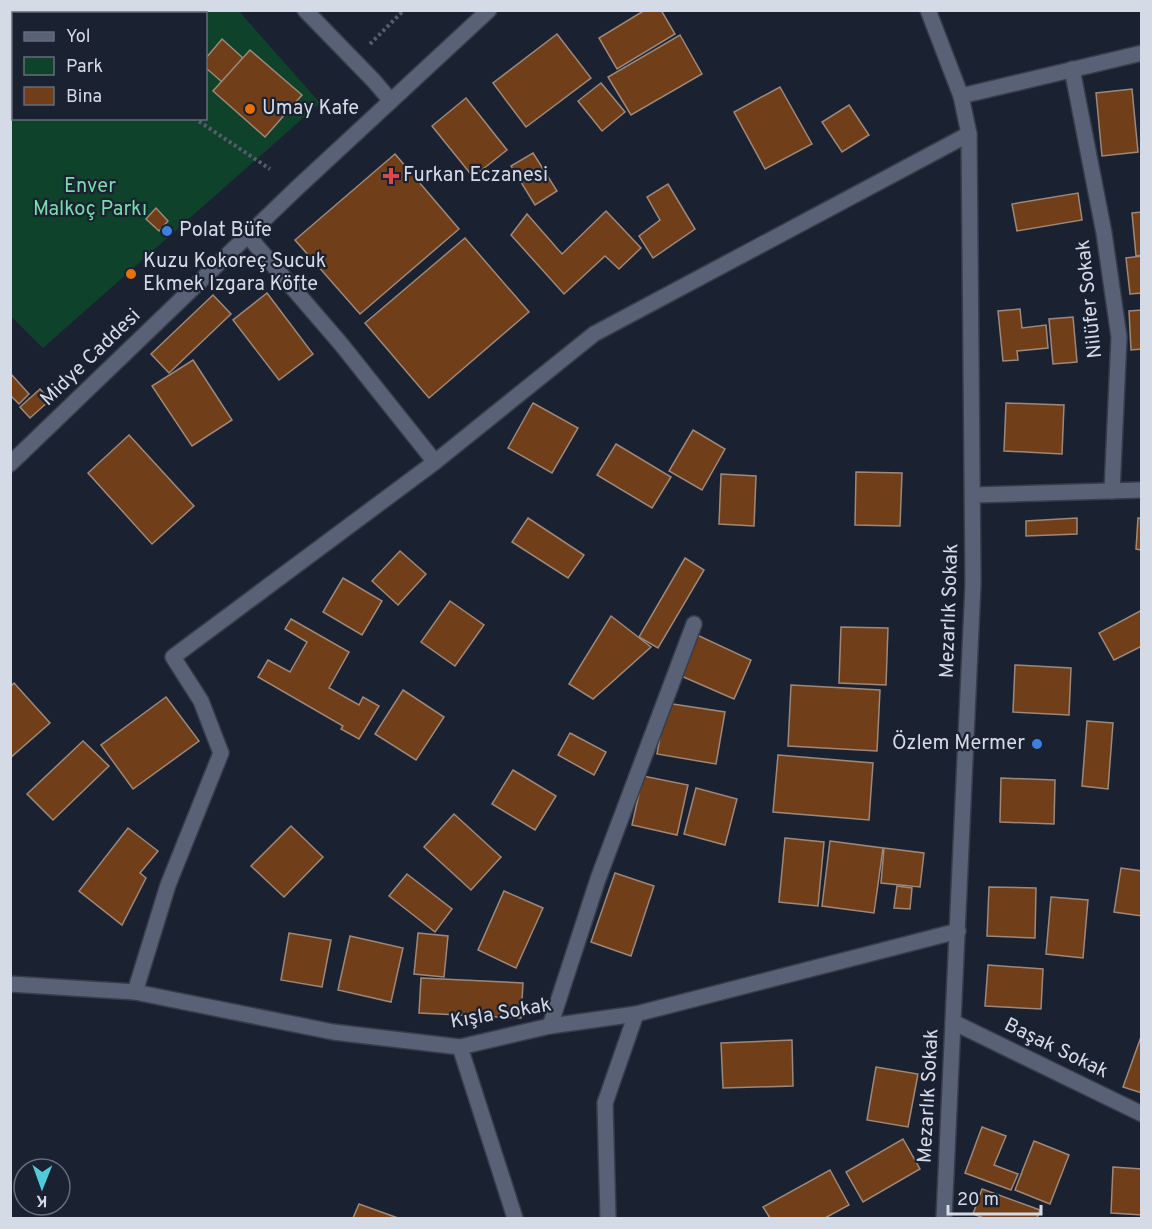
<svg xmlns="http://www.w3.org/2000/svg" width="1152" height="1229" font-family="Overpass,sans-serif">
<rect width="100%" height="100%" fill="#1a2232"/>
<polygon fill="#0f422b" points="41,10 238,10 320,103 43,348 11,316 10,93 13,85 14,118 206,118 206,14 40,13"/>
<g fill="#703e18" stroke="#9e887a" stroke-width="1.5">
<polygon points="645,10 661,10 675,34 617,69 599,38"/>
<polygon points="557,34 591,78 526,127 493,83"/>
<polygon points="680,35 702,74 631,115 608,77"/>
<polygon points="222,39 243,58 222,82 206,68 206,58"/>
<polygon points="250,50 302,95 265,137 213,91"/>
<polygon points="601,83 625,112 602,131 578,101"/>
<polygon points="780,87 812,144 765,169 734,112"/>
<polygon points="1132,89 1138,152 1102,156 1096,93"/>
<polygon points="466,98 507,150 473,177 432,126"/>
<polygon points="849,105 869,135 842,152 822,122"/>
<polygon points="533,153 557,191 535,205 511,166"/>
<polygon points="395,154 459,229 360,314 295,240"/>
<polygon points="668,184 695,229 653,258 639,236 660,220 647,197"/>
<polygon points="1078,193 1082,220 1017,231 1012,204"/>
<polygon points="156,208 168,221 159,231 146,219"/>
<polygon points="606,211 641,248 619,269 605,256 564,294 511,235 527,214 562,254"/>
<polygon points="1142,212 1142,255 1136,256 1132,213"/>
<polygon points="465,238 529,312 429,398 365,323"/>
<polygon points="1142,256 1142,293 1130,294 1126,258"/>
<polygon points="267,293 313,354 279,380 233,320"/>
<polygon points="213,295 231,314 169,373 151,354"/>
<polygon points="1020,309 1022,328 1046,325 1048,348 1017,351 1018,360 1003,361 998,311"/>
<polygon points="1142,310 1142,349 1131,350 1129,311"/>
<polygon points="1073,317 1077,362 1053,364 1049,319"/>
<polygon points="193,360 232,420 192,446 152,386"/>
<polygon points="11,374 29,394 19,404 10,395"/>
<polygon points="40,389 50,400 30,418 20,407"/>
<polygon points="533,403 578,428 552,473 508,448"/>
<polygon points="1006,403 1064,405 1062,454 1004,451"/>
<polygon points="693,430 725,449 702,490 669,471"/>
<polygon points="129,435 194,506 152,544 88,473"/>
<polygon points="616,444 671,477 652,508 597,475"/>
<polygon points="856,472 902,473 900,526 855,525"/>
<polygon points="721,474 756,476 754,526 719,524"/>
<polygon points="528,518 584,555 568,578 512,542"/>
<polygon points="1077,518 1077,534 1026,536 1026,521"/>
<polygon points="1138,518 1142,519 1142,550 1136,549"/>
<polygon points="400,551 426,574 398,605 372,581"/>
<polygon points="685,558 704,570 658,648 639,637"/>
<polygon points="343,578 382,601 362,635 323,612"/>
<polygon points="450,601 484,625 455,666 421,642"/>
<polygon points="1142,610 1142,646 1114,660 1099,633"/>
<polygon points="611,616 651,647 593,699 569,684"/>
<polygon points="291,619 349,652 329,688 359,705 363,697 379,706 359,739 341,729 343,726 258,677 268,660 290,672 307,642 285,629"/>
<polygon points="841,627 888,628 886,685 839,683"/>
<polygon points="697,635 751,660 734,699 679,675"/>
<polygon points="1015,665 1071,668 1069,715 1013,712"/>
<polygon points="14,683 50,723 10,758 10,687"/>
<polygon points="791,685 880,690 877,751 788,746"/>
<polygon points="403,690 444,717 416,760 375,734"/>
<polygon points="166,697 199,741 133,789 101,745"/>
<polygon points="666,703 725,712 716,764 657,754"/>
<polygon points="1087,721 1113,723 1108,789 1082,786"/>
<polygon points="570,733 606,752 594,775 558,755"/>
<polygon points="83,741 109,766 53,820 27,794"/>
<polygon points="778,755 873,763 869,820 773,812"/>
<polygon points="513,770 556,796 535,830 492,804"/>
<polygon points="643,776 688,785 677,835 632,825"/>
<polygon points="1001,778 1055,780 1054,824 1000,822"/>
<polygon points="696,788 737,799 725,845 684,834"/>
<polygon points="454,814 501,857 471,890 424,847"/>
<polygon points="291,826 323,857 284,897 251,866"/>
<polygon points="128,828 158,851 140,873 146,878 122,925 79,891"/>
<polygon points="785,838 824,842 818,906 779,902"/>
<polygon points="830,841 883,848 874,913 822,906"/>
<polygon points="884,848 924,853 920,887 881,883"/>
<polygon points="1121,868 1142,871 1142,916 1114,912"/>
<polygon points="615,873 654,886 631,956 591,942"/>
<polygon points="407,874 452,909 435,932 389,896"/>
<polygon points="897,886 912,888 910,909 894,908"/>
<polygon points="989,887 1036,888 1035,938 987,936"/>
<polygon points="504,891 543,908 516,968 478,950"/>
<polygon points="1051,897 1088,900 1083,958 1046,954"/>
<polygon points="289,933 331,940 322,987 281,980"/>
<polygon points="418,933 448,936 444,977 414,974"/>
<polygon points="350,936 403,948 391,1002 338,990"/>
<polygon points="988,965 1043,969 1041,1009 985,1006"/>
<polygon points="421,978 523,983 521,1018 419,1013"/>
<polygon points="1142,1034 1142,1093 1123,1087"/>
<polygon points="792,1040 793,1086 723,1088 721,1043"/>
<polygon points="876,1067 918,1074 908,1127 867,1120"/>
<polygon points="982,1127 1006,1136 994,1165 1018,1174 1011,1190 965,1173"/>
<polygon points="903,1139 920,1169 863,1202 846,1172"/>
<polygon points="1034,1141 1069,1155 1050,1204 1015,1190"/>
<polygon points="1113,1167 1142,1169 1142,1215 1111,1213"/>
<polygon points="830,1170 849,1205 825,1218 770,1218 763,1207"/>
<polygon points="982,1189 1040,1210 1037,1218 984,1218 973,1214"/>
<polygon points="359,1204 398,1218 353,1218"/>
</g>
<g fill="none" stroke-linecap="round" stroke-linejoin="round">
<defs>
<polyline id="lane" points="305,10 374,81 391,101"/>
<g id="street">
<polyline points="928,10 961,96 969,134 973,584 944,1218"/>
<polyline points="1072,69 1104,233 1119,337 1112,491"/>
<polyline points="961,96 1142,53"/>
<polyline points="248,236 341,344 435,462"/>
<polyline points="10,984 135,992 333,1032 460,1047 550,1026 636,1014 958,931"/>
<polyline points="135,992 168,885 221,753 201,701 173,657 435,462 594,334 969,134"/>
<polyline points="953,1022 1142,1114"/>
<polyline points="550,1026 598,879 694,624"/>
<polyline points="460,1047 515,1218"/>
<polyline points="608,1218 605,1103 636,1014"/>
</g>
<g id="secondary">
<polyline points="10,464 297,188 489,10"/>
<polyline points="973,495 1142,490"/>
</g>
</defs>
<use href="#lane" stroke="#373d4a" stroke-width="18"/>
<use href="#street" stroke="#373d4a" stroke-width="18"/>
<use href="#secondary" stroke="#373d4a" stroke-width="18"/>
<g stroke="#555c6b" stroke-width="4" stroke-dasharray="3 3" stroke-linecap="butt">
<polyline points="370,44 404,10"/>
<polyline points="10,61 14,61"/>
<polyline points="194,118 270,169"/>
</g>
<use href="#lane" stroke="#586175" stroke-width="15"/>
<use href="#street" stroke="#586175" stroke-width="15"/>
<use href="#secondary" stroke="#586175" stroke-width="15"/>
</g>
<g fill="#e8710a" stroke="#1a2232" stroke-width="2">
<circle cx="250" cy="109" r="6"/>
<circle cx="131" cy="274" r="6"/>
</g>
<path fill="#e0444e" stroke="#1a2232" stroke-width="2" d="M388 167h6v6h6v6h-6v6h-6v-6h-6v-6h6z"/>
<g fill="#3f7fe0" stroke="#1a2232" stroke-width="2">
<circle cx="167" cy="231" r="6"/>
<circle cx="1037" cy="744" r="6"/>
</g>
<g text-anchor="middle" dominant-baseline="central" stroke-width="4.5" stroke-linejoin="round" paint-order="stroke">
<g font-size="20" fill="#d5dbe6" stroke="#1a2232" text-anchor="start">
<text x="262" y="109">Umay Kafe</text>
<text x="403" y="176">Furkan Eczanesi</text>
<text x="179" y="231">Polat Büfe</text>
<text x="143" y="262">Kuzu Kokoreç Sucuk<tspan x="143" dy="23">Ekmek Izgara Köfte</tspan></text>
<text x="1025" y="744" text-anchor="end">Özlem Mermer</text>
</g>
<g font-size="20" fill="#7bdba9" stroke="#1a2232">
<text x="90" y="187">Enver<tspan x="90" dy="23">Malkoç Parkı</tspan></text>
</g>
<g font-size="20" fill="#d5dbe6" stroke="#1a2232">
<text transform="translate(1090 299) rotate(-96)">Nilüfer Sokak</text>
<text transform="translate(91 358) rotate(-44)">Midye Caddesi</text>
<text transform="translate(950 611) rotate(-88)">Mezarlık Sokak</text>
<text transform="translate(501 1014) rotate(-10)">Kışla Sokak</text>
<text transform="translate(1056 1049) rotate(26)">Başak Sokak</text>
<text transform="translate(929 1096) rotate(-87)">Mezarlık Sokak</text>
</g>
</g>
<rect width="1152" height="1229" fill="none" stroke="#d5dbe6" stroke-width="24"/>
<rect x="12" y="12" width="195" height="108" fill="#1a2232" stroke="#656c7a" stroke-width="1.5"/>
<rect x="24" y="32" width="30" height="9" fill="#586175" stroke="#656c7a" stroke-width="1.5"/>
<text x="66" y="42" font-size="18" fill="#d5dbe6">Yol</text>
<rect x="24" y="57" width="30" height="18" fill="#0f422b" stroke="#656c7a" stroke-width="1.5"/>
<text x="66" y="72" font-size="18" fill="#d5dbe6">Park</text>
<rect x="24" y="87" width="30" height="18" fill="#703e18" stroke="#656c7a" stroke-width="1.5"/>
<text x="66" y="102" font-size="18" fill="#d5dbe6">Bina</text>
<g transform="translate(42 1187) rotate(181)"><circle r="28" fill="#1a2232" stroke="#656c7a" stroke-width="1.5"/>
<path d="M0-4.5L10 22L0 15L-10 22Z" fill="#52cbd9"/>
<text y="-9" font-size="16" font-weight="bold" text-anchor="middle" fill="#d5dbe6">K</text>
</g>
<path d="M948 1205v9h93v-9" fill="none" stroke="#d5dbe6" stroke-width="3"/>
<text x="957" y="1205" font-size="18" fill="#d5dbe6" stroke="#1a2232" stroke-width="4.5" paint-order="stroke">20 m</text>
</svg>
